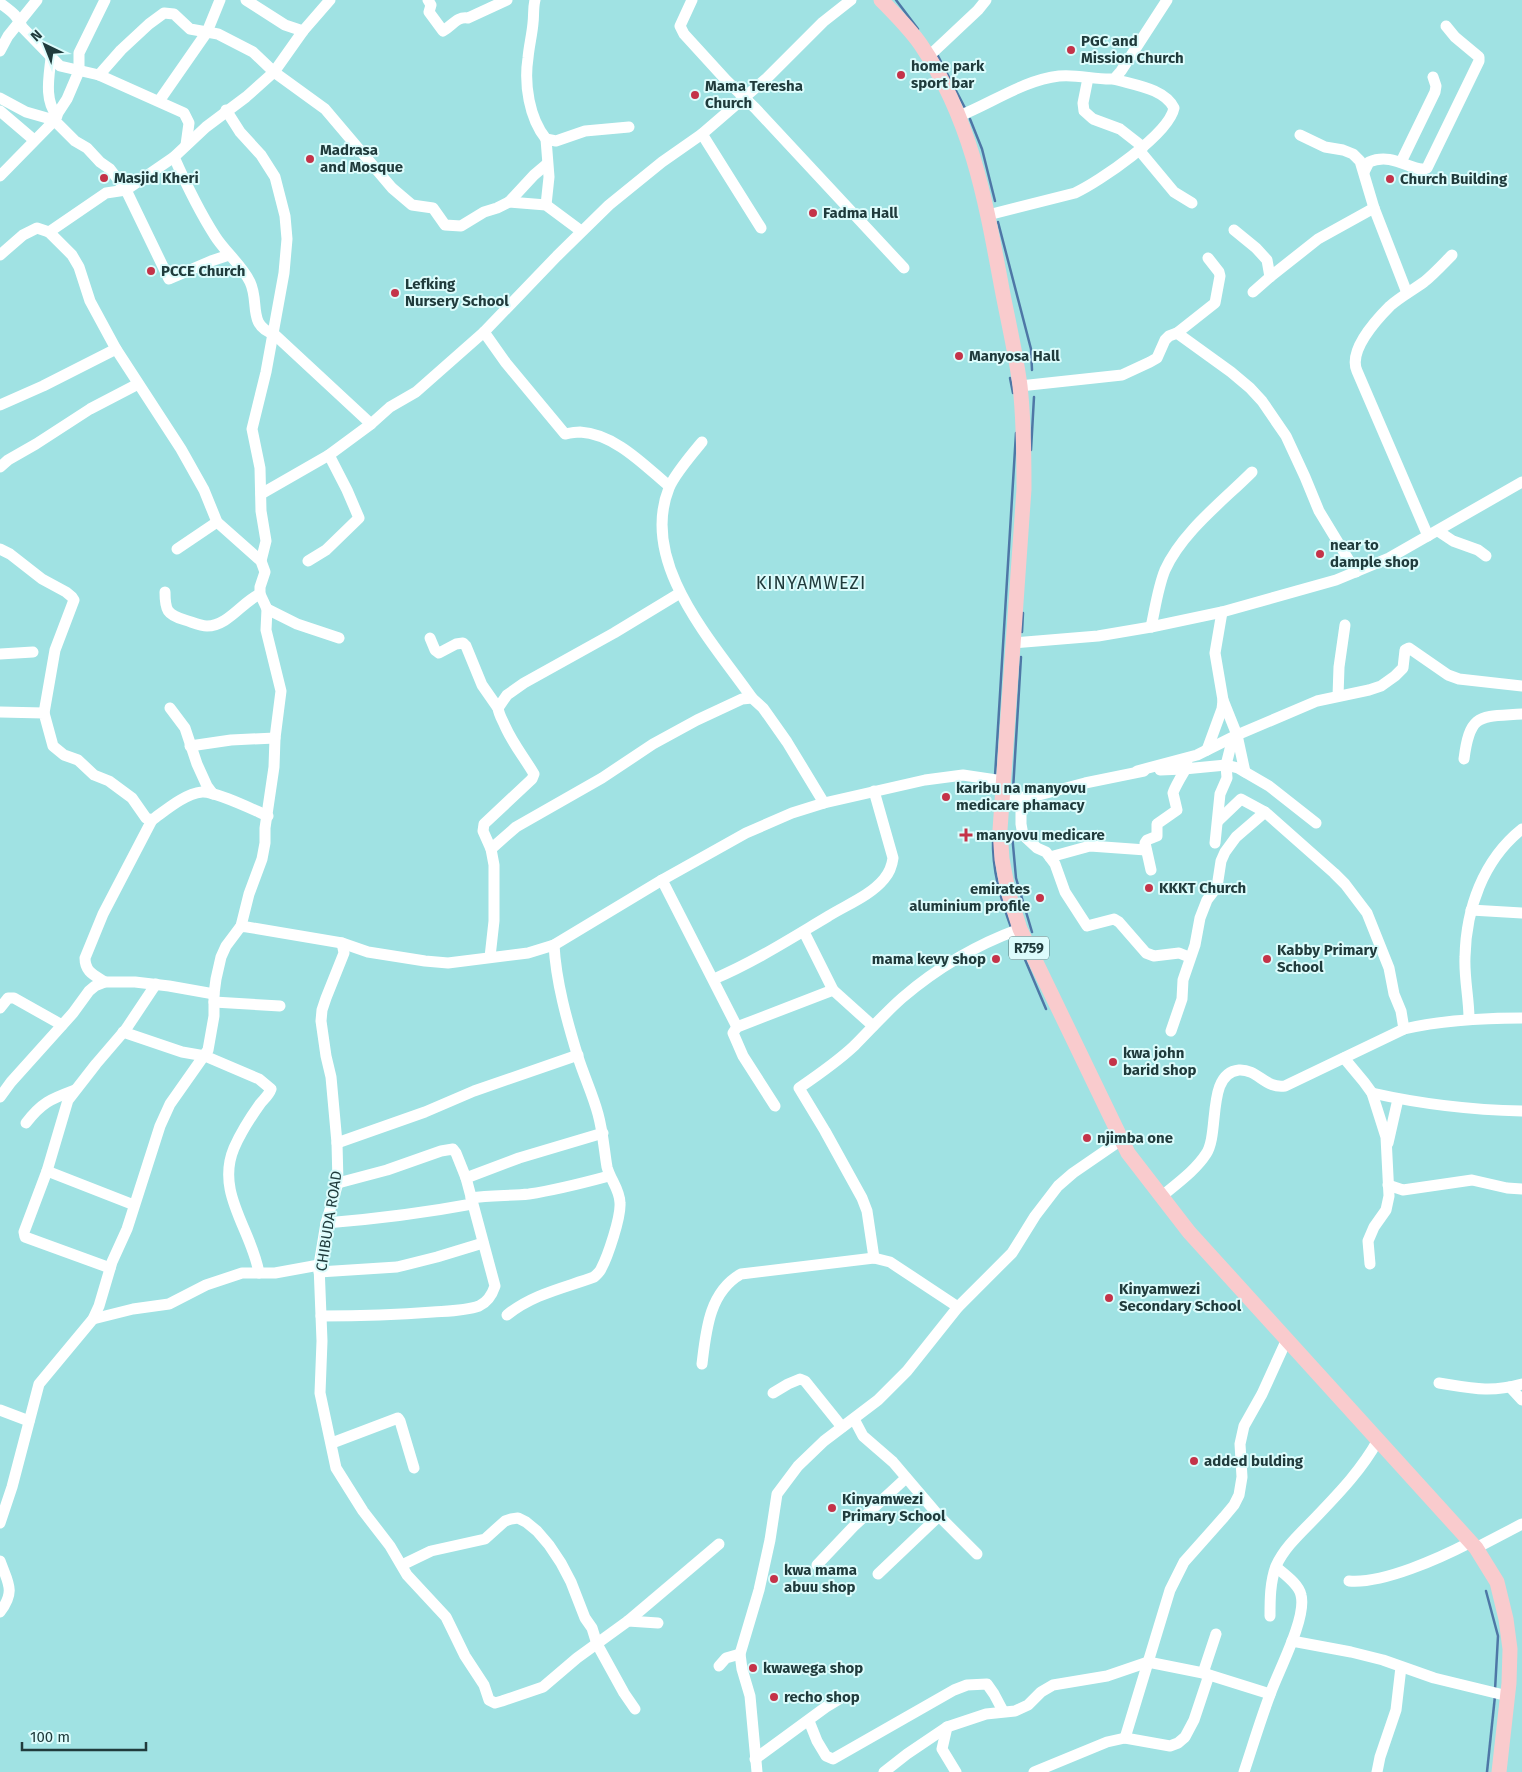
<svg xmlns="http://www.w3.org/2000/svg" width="1522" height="1772" font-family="'Fira Sans',sans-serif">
<rect width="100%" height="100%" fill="#a0e2e3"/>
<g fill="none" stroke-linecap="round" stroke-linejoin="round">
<g stroke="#4e77a6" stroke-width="2.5">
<polyline points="896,0 918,29"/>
<polyline points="938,56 965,108"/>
<polyline points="970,119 982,149 995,201"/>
<polyline points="998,222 1031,349 1032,370"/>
<polyline points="1010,378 1013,393"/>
<polyline points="1031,450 1034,397"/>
<polyline points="1022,632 1023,613"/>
<polyline points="995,776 1016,433"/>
<polyline points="1013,790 1021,657"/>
<polyline points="1012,834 1016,878 1032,932"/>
<path d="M993,838C992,871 1001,900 1012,930"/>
<polyline points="1015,936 1046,1009"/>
<polyline points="1486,1591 1498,1636 1495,1690"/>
<polyline points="1487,1772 1495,1696"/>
</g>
<g stroke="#fff" stroke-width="11">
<polyline points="246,0 285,25 303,31"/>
<path d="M428,0L431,5L429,12L443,31C452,26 457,16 468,18L507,0"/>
<path d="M535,0C533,8 534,15 533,23C532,35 529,46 528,58C524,84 529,118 546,139L556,141L585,131L629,127"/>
<polyline points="692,0 680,26 684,34 726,80 755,108 904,268"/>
<path d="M0,3C9,10 18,15 22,27L60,66L99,75L184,113L189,123L186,145"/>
<polyline points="0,51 8,36 37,0"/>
<polyline points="928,57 978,10 986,0"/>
<path d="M51,58C49,77 44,100 57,116"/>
<polyline points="99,75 121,50 149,24 164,13 174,14 190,29 218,34 253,52 274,72 325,109 392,188 412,205 433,208 445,225 461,226 484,212 497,208 509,202 546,205 581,231"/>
<polyline points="1088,78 1083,103 1084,111 1093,119 1120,129 1143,147"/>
<polyline points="0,98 26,112 54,120 75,141 87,148 100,162 110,169 126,190 169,279 211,261 229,255"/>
<polyline points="159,101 207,32 220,0"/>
<polyline points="226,110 240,132 261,155 275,177 285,216 287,239 284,273 266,372 252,429 260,468 261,511 266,541 261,561"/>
<polyline points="0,111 34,140"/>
<path d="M959,116C992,103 1024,80 1059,76C1078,74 1095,80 1114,79L1121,71L1167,0"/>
<polyline points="702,134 761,228"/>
<polyline points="1300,135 1325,147 1343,150 1353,154 1360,161 1374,208 1407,293"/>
<polyline points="1139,150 1174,192 1192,203"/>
<path d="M174,157C186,184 199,211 215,236C225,252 242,265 250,282C260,303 247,325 274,334L371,424"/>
<polyline points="1401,162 1435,92 1436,86 1433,77"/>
<path d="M1364,172L1369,162C1394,151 1414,174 1427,168L1479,61V57L1455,37L1446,26"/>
<polyline points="0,176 50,125 67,99 79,71 79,53 105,0"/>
<polyline points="509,202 534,175 547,164"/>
<polyline points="546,205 549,177 546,139"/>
<path d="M988,215L1075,193C1099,182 1169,134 1174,108C1164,88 1133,85 1114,79"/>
<polyline points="1234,230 1256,248 1267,260 1270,277"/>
<polyline points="49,232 72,255 79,267 90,301 116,349 181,449 204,490 217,522 261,561 265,572 260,587 260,594 267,609 266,630 281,691 275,738 274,767 265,828 265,843 262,859 249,894 241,926"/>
<polyline points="0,255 23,235 37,228 49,232 106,193 126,190 174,157 206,127 246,97 274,72 303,31 330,0"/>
<polyline points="1253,292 1270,277 1318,239 1374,208"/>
<path d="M484,332L506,363L565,434C570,433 575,432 580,432C615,434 644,465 669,486"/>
<polyline points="1177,333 1215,303 1220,276 1219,272 1208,258"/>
<polyline points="1020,386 1122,375 1150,362 1157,358 1165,340 1169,336 1177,333 1231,372 1250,388 1262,401 1286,436 1305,477 1319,511 1356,572"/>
<polyline points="0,405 43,386 116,349"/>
<path d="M702,442C692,454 674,475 669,488C639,563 712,641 752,698"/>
<polyline points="0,467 8,460 36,444 90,409 138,384"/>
<polyline points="261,494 329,455 371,424 390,407 416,392 484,332 557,256 609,205 662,162 702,134 767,78 823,22 851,0"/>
<polyline points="1438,531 1453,541 1478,550 1486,556"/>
<path d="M1428,536L1357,371C1348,351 1376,320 1390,306C1400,297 1413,290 1424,282C1434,274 1443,264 1452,255"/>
<polyline points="0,549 10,554 42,579 66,592 72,597 74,600 55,650 44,713"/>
<polyline points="177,549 217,522"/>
<polyline points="308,561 326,550 359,518 347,490 329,455"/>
<path d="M165,592C165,610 167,615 185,620C192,622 200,626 207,626C228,626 242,602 260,594"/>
<polyline points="267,609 297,624 339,638"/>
<polyline points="1222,612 1215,653 1223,700 1237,735 1245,772"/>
<path d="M1151,627C1155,609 1158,587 1165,570C1182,532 1223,501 1252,472"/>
<polyline points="430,638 435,650 439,653 456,644 463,643 466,646 482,685 498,708"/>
<polyline points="1012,643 1098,636 1151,627 1222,612 1336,580 1389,558 1522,482"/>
<polyline points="0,654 33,652"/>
<polyline points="1338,696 1339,667 1345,625"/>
<polyline points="170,708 185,728 197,764 207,786 213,794"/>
<path d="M0,712L44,713L53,746L64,755L78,760L94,775L109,781L132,798L146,818L152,820C166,810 184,794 202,792C215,791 254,810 268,816"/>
<polyline points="190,746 231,740 275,738"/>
<polyline points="1207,750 1222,709 1223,700"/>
<path d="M1464,759C1470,712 1480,717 1522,714"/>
<polyline points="1160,770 1184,769 1226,765 1238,768 1269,786 1316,823"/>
<polyline points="1137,771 1197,755 1237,735 1317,701 1369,690 1381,686 1395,676 1403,668 1405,650 1409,648 1448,675 1459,679 1522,686"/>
<polyline points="1021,798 1021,824 1023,835 1037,848 1046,852 1055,864 1065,892 1087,926 1114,919 1119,922 1146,953 1154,956 1179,953 1189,957"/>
<polyline points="1002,799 1035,796 1085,783 1144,771"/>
<polyline points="1218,821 1241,799 1265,812 1334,873 1345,884 1367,913 1389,968 1394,994 1401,1011 1404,1029"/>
<polyline points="1215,843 1220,794 1227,778 1226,765 1231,745 1230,740"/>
<polyline points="491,849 516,827 602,778 653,744 697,720 742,699 752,698 763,708 787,742 824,803"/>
<polyline points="1050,857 1090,846 1146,850"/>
<path d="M1151,870L1145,843L1147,840L1157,836V824L1177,810L1173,793C1174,789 1185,769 1188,766"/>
<polyline points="662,880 737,1027"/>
<polyline points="1471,910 1522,913"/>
<polyline points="804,932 833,990 873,1026"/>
<polyline points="342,943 344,953 326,998 322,1010 321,1021 326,1056 331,1077 337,1143 338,1183 326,1223 319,1265 322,1341 320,1393 336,1468 363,1511 390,1546 407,1575 446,1617 465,1656 484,1685 489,1700 495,1703 502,1701 543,1687 577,1658 628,1621 658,1623"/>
<path d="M490,957L494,921V865L491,849L483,831L484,824L532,779L534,774C524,757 513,744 505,726C502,719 499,715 498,708L507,695L524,683L614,633L680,593"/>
<path d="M714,979C754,962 790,939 827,917C846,905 870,896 884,879C890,872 892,866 893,858L874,791"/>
<path d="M105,982C94,975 85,972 85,958L103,914L152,820"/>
<polyline points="214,1002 280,1006"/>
<polyline points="0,1008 8,998 14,998 62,1025"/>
<path d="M1469,1019C1469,998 1464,978 1465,957C1466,909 1483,860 1522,829"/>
<polyline points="1171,1031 1182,999 1183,980 1195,945 1200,918 1207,900 1217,887 1221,861 1225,852 1236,837 1265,812"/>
<path d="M123,1032L182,1052L205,1056L259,1079L271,1089C269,1095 264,1099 260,1104C250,1118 241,1132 234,1148C215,1193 252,1230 259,1273"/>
<polyline points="1344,1058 1364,1082 1372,1093 1386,1137 1389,1196 1386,1210 1374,1227 1368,1241 1370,1264"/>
<path d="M1372,1093C1421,1104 1472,1110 1522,1111"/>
<polyline points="0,1097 11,1082 73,1013 89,991 95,986 105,982 135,982 169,986 214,994"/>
<polyline points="775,1106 743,1056 733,1033 737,1027 833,990"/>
<path d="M26,1123C42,1102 51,1099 75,1090"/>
<polyline points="337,1143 425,1112 474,1091 578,1055"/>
<polyline points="1388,1143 1398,1099"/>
<polyline points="47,1171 134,1205"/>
<polyline points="466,1178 519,1158 603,1133"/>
<polyline points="1388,1185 1403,1190 1472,1180 1507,1188 1522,1189"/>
<path d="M1161,1197C1176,1184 1195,1171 1206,1154C1220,1134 1206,1073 1239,1070C1258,1069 1265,1089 1285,1086L1404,1029C1443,1020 1482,1018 1522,1018"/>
<path d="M471,1198C490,1195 510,1196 529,1194C556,1190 583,1183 609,1176"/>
<path d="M326,1223C375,1219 424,1213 472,1204"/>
<path d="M874,1258L867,1211L862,1198L825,1131L799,1088C818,1075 837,1062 854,1046C870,1030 885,1013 902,998C936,969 978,944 1020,929"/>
<polyline points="110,1268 25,1237 24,1232 47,1171 68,1100 96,1064 126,1029 156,984"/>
<polyline points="319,1272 397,1267 437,1257 483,1243"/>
<path d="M507,1315C533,1294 564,1288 594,1277C597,1274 600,1272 601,1269C608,1256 621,1217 620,1203C620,1190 610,1179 607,1167C604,1149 603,1132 598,1114C593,1095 584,1076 578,1057C567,1021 556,982 554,945"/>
<path d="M321,1316C358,1316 395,1315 433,1312C447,1311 465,1311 479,1306C488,1302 492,1295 495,1286L466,1178L456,1153L453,1149L441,1151L387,1170L338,1183"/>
<polyline points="93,1319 133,1309 169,1304 206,1285 242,1273 275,1273 319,1265"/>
<path d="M702,1364C706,1331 709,1292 741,1274L874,1258L890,1262L958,1307"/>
<path d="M1439,1383C1471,1388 1490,1393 1522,1384"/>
<polyline points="1510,1387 1522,1400"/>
<polyline points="773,1393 788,1384 800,1379 805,1381 842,1427"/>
<polyline points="0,1410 29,1421"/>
<polyline points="854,1419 863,1436 893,1462 939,1516 977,1554"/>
<polyline points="332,1443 398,1418 400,1421 414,1468"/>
<polyline points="0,1523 12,1487 39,1384 93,1319 99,1306 112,1262 127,1229 160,1126 170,1104 208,1050 214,1016 214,994 216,979 221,957 226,946 241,926 342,943 368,952 425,961 448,963 528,953 554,945 662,880 746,833 792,813 824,803 925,780 963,775 1003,781"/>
<polyline points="1476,1548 1522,1524"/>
<path d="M0,1561C8,1583 16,1591 0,1612"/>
<polyline points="402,1565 431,1551 485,1539 505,1521 511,1519 518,1518 526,1522 537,1531 549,1545 561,1563 571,1582 585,1618 592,1628 597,1644 624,1693 635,1709"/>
<polyline points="817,1565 854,1526 906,1478"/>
<polyline points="878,1574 939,1516"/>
<path d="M1349,1581C1383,1584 1440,1558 1471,1542"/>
<path d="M1270,1616C1270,1600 1270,1582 1276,1566C1285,1546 1303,1531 1318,1515C1340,1492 1362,1469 1378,1440"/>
<polyline points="628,1621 719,1544"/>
<polyline points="1292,1641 1351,1652 1383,1660 1434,1678 1508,1696"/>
<polyline points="719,1666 726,1658 740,1654"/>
<polyline points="1203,1673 1216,1634"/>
<polyline points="809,1721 817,1741 826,1756 833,1759 954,1690 967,1685 987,1684 994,1694 1003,1711"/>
<polyline points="947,1727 942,1749 956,1772"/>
<polyline points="1125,1738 1170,1590 1184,1562 1224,1517 1234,1505 1239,1495 1242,1477 1240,1444 1244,1426 1262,1394 1287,1339"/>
<polyline points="755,1759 826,1707 841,1698"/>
<polyline points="757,1772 750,1696 742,1669 740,1654 759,1590 770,1540 777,1494 798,1466 824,1441 878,1400 907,1371 958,1307 1012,1253 1035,1216 1058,1186 1073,1173 1121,1140"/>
<polyline points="884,1772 907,1754 947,1727 986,1714 1015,1711 1028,1705 1041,1692 1053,1685 1107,1676 1148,1662 1203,1673 1270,1694"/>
<polyline points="1034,1772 1107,1742 1125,1738 1170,1746 1178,1743 1185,1737 1194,1720 1209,1675"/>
<path d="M1244,1772C1253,1745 1261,1718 1271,1692C1279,1670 1307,1617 1301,1595C1299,1584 1284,1574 1276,1567"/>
<polyline points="1377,1772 1380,1757 1396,1710 1401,1667"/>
</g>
<path stroke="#f9cbcd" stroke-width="15" d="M881,0C895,14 910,29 921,45C972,120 986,203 1002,289C1008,321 1016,354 1020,386C1024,420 1024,455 1024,489L1000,830L1002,859L1008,891L1020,929L1128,1153L1189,1232L1476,1548L1497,1582L1506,1619L1510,1649L1509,1683L1499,1772"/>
</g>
<g fill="#c43349" stroke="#dcfcfc" stroke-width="2">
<circle cx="1071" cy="50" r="5"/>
<circle cx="901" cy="75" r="5"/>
<circle cx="695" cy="95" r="5"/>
<circle cx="310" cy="159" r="5"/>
<circle cx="104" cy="178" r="5"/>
<circle cx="1390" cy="179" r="5"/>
<circle cx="813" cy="213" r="5"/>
<circle cx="151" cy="271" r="5"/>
<circle cx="395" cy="293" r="5"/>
<circle cx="959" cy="356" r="5"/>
<circle cx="1320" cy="554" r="5"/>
<circle cx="946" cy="797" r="5"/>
<path d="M963.5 827.5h5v5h5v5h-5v5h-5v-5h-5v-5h5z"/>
<circle cx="1149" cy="888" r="5"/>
<circle cx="1040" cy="898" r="5"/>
<circle cx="996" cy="959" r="5"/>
<circle cx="1267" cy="959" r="5"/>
<circle cx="1113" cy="1062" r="5"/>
<circle cx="1087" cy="1138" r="5"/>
<circle cx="1109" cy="1298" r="5"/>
<circle cx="1194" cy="1461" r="5"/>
<circle cx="832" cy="1508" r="5"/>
<circle cx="774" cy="1579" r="5"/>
<circle cx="753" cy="1668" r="5"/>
<circle cx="774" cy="1697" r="5"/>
</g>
<g text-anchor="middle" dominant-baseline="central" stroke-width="4" stroke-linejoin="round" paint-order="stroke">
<rect fill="#dcfcfc" stroke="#587576" stroke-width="1" x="1009" y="936.5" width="40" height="23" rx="4"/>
<g font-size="14" font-weight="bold" fill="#203b3c">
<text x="1029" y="948">R759</text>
</g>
<g font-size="15" font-weight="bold" fill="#203b3c" stroke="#dcfcfc" text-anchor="start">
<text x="1081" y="41">PGC and<tspan x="1081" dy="17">Mission Church</tspan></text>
<text x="911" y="66">home park<tspan x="911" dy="17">sport bar</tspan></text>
<text x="705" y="86">Mama Teresha<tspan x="705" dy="17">Church</tspan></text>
<text x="320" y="150">Madrasa<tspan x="320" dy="17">and Mosque</tspan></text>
<text x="114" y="178">Masjid Kheri</text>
<text x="1400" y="179">Church Building</text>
<text x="823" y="213">Fadma Hall</text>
<text x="161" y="271">PCCE Church</text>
<text x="405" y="284">Lefking<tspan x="405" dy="17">Nursery School</tspan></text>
<text x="969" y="356">Manyosa Hall</text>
<text x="1330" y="545">near to<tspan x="1330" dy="17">dample shop</tspan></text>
<text x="956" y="788">karibu na manyovu<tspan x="956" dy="17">medicare phamacy</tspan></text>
<text x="976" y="835">manyovu medicare</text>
<text x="1159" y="888">KKKT Church</text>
<text x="1030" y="889" text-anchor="end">emirates<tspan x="1030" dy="17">aluminium profile</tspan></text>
<text x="1277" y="950">Kabby Primary<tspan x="1277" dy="17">School</tspan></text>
<text x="986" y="959" text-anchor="end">mama kevy shop</text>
<text x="1123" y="1053">kwa john<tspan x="1123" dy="17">barid shop</tspan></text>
<text x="1097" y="1138">njimba one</text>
<text x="1119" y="1289">Kinyamwezi<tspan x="1119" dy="17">Secondary School</tspan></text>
<text x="1204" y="1461">added bulding</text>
<text x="842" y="1499">Kinyamwezi<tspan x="842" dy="17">Primary School</tspan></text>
<text x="784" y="1570">kwa mama<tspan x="784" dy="17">abuu shop</tspan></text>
<text x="763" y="1668">kwawega shop</text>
<text x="784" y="1697">recho shop</text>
</g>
<g font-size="15" fill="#203b3c" stroke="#dcfcfc">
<text transform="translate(329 1221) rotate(-81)">CHIBUDA ROAD</text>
</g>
<g font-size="18" letter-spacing="1" fill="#203b3c" stroke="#dcfcfc">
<text x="811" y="583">KINYAMWEZI</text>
</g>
</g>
<g transform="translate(45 45) rotate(317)" stroke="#dcfcfc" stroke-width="4" paint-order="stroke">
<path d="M0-4L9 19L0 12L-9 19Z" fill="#203b3c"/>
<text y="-8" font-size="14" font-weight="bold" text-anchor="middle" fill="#203b3c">N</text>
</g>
<path d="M22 1742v8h124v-8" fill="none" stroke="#203b3c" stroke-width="2.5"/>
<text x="30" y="1742" font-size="15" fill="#203b3c" stroke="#dcfcfc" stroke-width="4" paint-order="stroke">100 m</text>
</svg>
